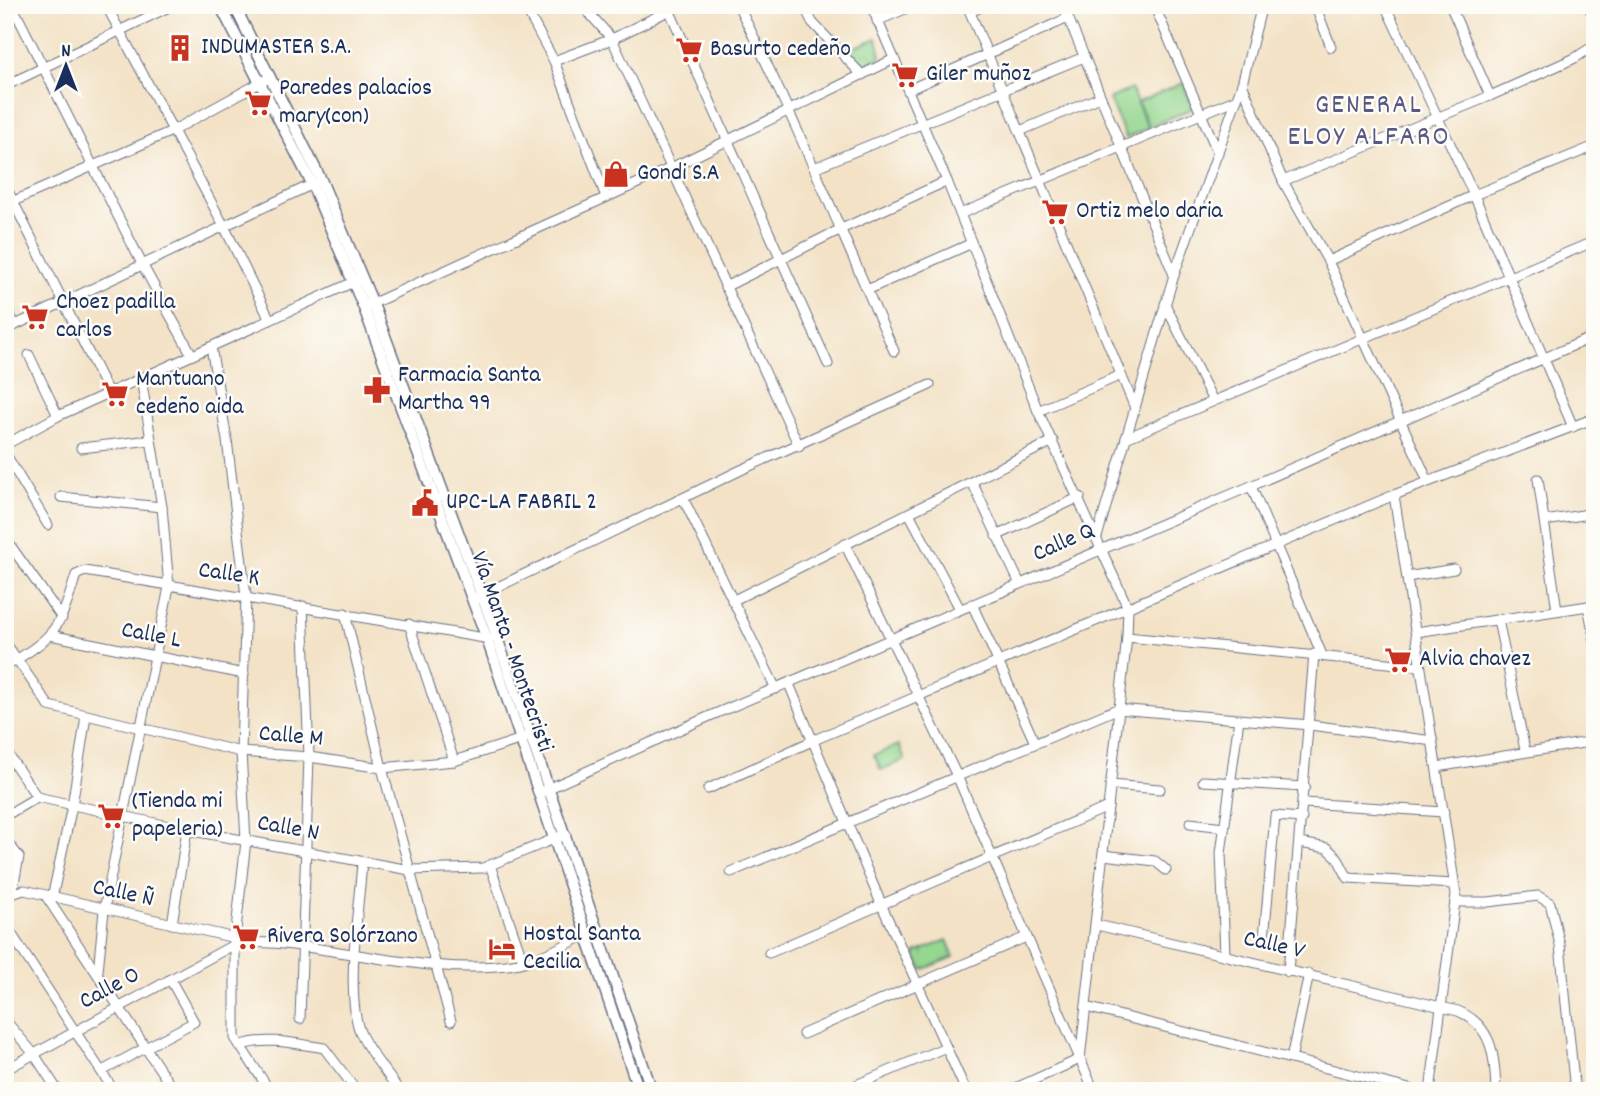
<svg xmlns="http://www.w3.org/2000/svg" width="1600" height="1096" font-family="Dekko,sans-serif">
<defs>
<pattern id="park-crowns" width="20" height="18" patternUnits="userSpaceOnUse" patternTransform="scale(1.75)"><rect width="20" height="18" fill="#95d78f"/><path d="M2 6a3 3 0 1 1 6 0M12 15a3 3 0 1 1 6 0" fill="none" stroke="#80b97e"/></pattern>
</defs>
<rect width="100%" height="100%" fill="#fdfcf7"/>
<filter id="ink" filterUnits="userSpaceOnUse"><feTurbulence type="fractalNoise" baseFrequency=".0143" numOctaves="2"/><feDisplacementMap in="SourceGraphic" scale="14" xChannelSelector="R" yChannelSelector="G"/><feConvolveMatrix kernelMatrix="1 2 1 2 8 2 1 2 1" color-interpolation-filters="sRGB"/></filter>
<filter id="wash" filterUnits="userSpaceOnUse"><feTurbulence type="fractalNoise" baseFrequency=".00686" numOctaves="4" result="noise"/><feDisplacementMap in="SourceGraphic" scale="28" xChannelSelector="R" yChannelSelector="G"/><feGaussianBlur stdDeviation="1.57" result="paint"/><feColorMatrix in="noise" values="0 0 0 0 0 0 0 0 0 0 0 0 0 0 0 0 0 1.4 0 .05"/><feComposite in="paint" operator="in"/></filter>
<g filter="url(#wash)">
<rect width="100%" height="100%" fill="#f3e2c6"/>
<g fill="#95d78f" stroke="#588376" stroke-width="2">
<polygon points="1183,83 1193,108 1149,127 1138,102"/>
<polygon points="1131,89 1148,128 1126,138 1109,99"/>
<polygon points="899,745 905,760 881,770 874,755"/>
</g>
<g fill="url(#park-crowns)" stroke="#588376" stroke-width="2">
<polygon points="877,38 881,57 862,66 848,50"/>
<polygon points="947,940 954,957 922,970 915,953"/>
</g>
</g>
<g filter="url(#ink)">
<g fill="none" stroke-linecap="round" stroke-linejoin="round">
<defs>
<g id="minor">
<polyline points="12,5 143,266 192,355"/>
<polyline points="106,5 225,228 270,320"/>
<polyline points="524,5 554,61 612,39 680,5"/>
<polyline points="582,5 612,39 799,446"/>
<polyline points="667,5 828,364"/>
<path d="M738,5C795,118 842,235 894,351"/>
<polyline points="804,5 812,22 862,75"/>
<polyline points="871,5 947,181 1038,411 1128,608 1127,637 1080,1059 1009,1091"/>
<polyline points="967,5 1135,408"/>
<polyline points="1063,5 1174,275"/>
<polyline points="1154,5 1218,153"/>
<polyline points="1315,5 1331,47"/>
<polyline points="1385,5 1474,195 1573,427"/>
<polyline points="1450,5 1490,96"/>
<polyline points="1588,5 1595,19"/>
<polyline points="970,12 985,5"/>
<polyline points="877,21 914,5"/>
<polyline points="554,61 606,197"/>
<polyline points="1242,84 1283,181 1328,261 1428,481"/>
<polyline points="5,86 173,5"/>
<polyline points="908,90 1068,18"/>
<polyline points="1020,131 1100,97"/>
<polyline points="814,168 1084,57"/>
<polyline points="1283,181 1490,96 1575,58 1595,45"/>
<polyline points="5,185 109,394"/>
<polyline points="5,205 174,130 265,80"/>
<polyline points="960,214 1237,99"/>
<polyline points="1328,261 1474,195 1595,146"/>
<polyline points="725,287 839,230 947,181"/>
<polyline points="867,290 970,244"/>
<polyline points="1165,304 1213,401"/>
<polyline points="5,305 15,325"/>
<polyline points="369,305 669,169 894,59"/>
<polyline points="5,330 317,182"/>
<polyline points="211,347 227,440 246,596 241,752 246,841 235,938 235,1038 270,1091"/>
<polyline points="29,355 58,416"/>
<polyline points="1038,411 1121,375"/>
<polyline points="1126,438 1595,241"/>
<polyline points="5,445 58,416 358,280"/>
<polyline points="81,448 151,440"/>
<polyline points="5,453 48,525"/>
<polyline points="1538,479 1557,610"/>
<polyline points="972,482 1020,584"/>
<polyline points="1251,486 1322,655"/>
<polyline points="1394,495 1456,894 1430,1091"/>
<polyline points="61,497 162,507"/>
<polyline points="684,500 776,689"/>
<polyline points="909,513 960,609"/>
<polyline points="1545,521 1595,513"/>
<polyline points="996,536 1080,497"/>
<polyline points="1097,537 1174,275 1242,84 1262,5"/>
<polyline points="5,538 62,618"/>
<polyline points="845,544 957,776 1094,1091"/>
<polyline points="1407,577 1454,569"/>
<polyline points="477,597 741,470 930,385"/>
<polyline points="732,601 1053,441"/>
<polyline points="972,604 1035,743"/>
<polyline points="1588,606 1595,641"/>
<polyline points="345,613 382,768 451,1021"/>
<polyline points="1498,620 1525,750"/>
<polyline points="409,624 454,761"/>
<polyline points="1416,632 1595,605"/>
<polyline points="50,635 244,674"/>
<polyline points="1127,637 1418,666"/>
<polyline points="5,642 49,706 241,752 309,757 382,768 454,761 525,738"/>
<path d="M5,667C55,636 59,631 76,575L85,571L490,639"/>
<polyline points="789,684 882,906 966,1091"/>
<polyline points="5,750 37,797"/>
<polyline points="1437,767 1595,741"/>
<polyline points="1203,781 1305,787"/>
<polyline points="1110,785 1160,789"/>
<polyline points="708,789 814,740 1394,495 1595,418"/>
<polyline points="543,791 710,716 1251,486 1595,336"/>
<polyline points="1304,803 1444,812"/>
<polyline points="5,816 37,797 187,830 410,870 483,868 566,834"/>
<polyline points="1190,823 1224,827"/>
<polyline points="5,839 19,857 12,893"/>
<polyline points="1300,843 1327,848 1337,857 1348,878 1454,884"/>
<polyline points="1103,855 1155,861 1166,870"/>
<path d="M362,863C359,905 345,994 360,1032C368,1052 387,1072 399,1091"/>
<polyline points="490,865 523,961"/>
<polyline points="731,872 1117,709 1310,725 1433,741"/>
<polyline points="5,896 24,890 235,938"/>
<polyline points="46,896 174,1091"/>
<polyline points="52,898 72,806 86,716"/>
<polyline points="1455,902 1488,902 1538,896 1550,903 1560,945 1575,1091"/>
<polyline points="5,924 114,1091"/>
<polyline points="172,924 187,830"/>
<path d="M1097,925L1458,1011C1493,1026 1495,1057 1496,1091"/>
<polyline points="1264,938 1275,816 1302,818"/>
<polyline points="769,953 1108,807"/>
<polyline points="1225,955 1221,853 1239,719"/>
<polyline points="98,971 104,910 169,587 162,507 141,378"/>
<polyline points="1288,972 1314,654"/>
<polyline points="1086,1007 1417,1091"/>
<polyline points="300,1019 309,757 303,606"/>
<polyline points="5,1020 34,1054 58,1091"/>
<polyline points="803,1034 1026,937"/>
<path d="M240,1046C264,1036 298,1044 324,1048L357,1091"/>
<polyline points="1291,1059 1309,974"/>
<path d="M5,1070L235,944C262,940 293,945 320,949C381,958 459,975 519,963C546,957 573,940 599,929"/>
<polyline points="102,1071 194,1022 170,979"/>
<polyline points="842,1091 946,1047"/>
</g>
<g id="major">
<polyline points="220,5 312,184 364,308 487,639 639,1091"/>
<polyline points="234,5 321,180 373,304 492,623 652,1091"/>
</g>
</defs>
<use href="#minor" stroke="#676e82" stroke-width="11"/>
<use href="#major" stroke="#676e82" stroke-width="13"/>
<use href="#minor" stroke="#fff" stroke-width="9"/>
<use href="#major" stroke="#fff" stroke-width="10"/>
</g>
</g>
<defs>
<symbol id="building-bare" viewBox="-9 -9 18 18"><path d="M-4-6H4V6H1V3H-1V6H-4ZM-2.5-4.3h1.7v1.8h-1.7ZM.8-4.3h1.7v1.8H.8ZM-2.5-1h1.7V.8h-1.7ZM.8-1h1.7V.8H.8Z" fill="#c8321e" stroke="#fdfcf7" stroke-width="2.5" paint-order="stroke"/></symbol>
<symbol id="supermarket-bare" viewBox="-9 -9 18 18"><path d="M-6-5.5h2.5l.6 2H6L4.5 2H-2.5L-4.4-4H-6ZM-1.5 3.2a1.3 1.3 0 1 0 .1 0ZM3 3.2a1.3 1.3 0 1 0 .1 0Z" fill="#c8321e" stroke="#fdfcf7" stroke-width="2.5" paint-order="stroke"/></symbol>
<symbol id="shop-bare" viewBox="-9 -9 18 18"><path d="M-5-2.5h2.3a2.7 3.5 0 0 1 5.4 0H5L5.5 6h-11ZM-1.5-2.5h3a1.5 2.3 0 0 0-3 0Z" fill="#c8321e" stroke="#fdfcf7" stroke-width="2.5" paint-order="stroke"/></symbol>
<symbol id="pharmacy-bare" viewBox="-9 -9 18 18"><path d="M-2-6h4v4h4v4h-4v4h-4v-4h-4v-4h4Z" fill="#c8321e" stroke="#fdfcf7" stroke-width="2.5" paint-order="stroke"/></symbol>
<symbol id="civic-bare" viewBox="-9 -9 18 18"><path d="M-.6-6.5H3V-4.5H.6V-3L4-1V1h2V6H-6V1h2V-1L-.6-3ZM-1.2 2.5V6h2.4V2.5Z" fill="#c8321e" stroke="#fdfcf7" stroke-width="2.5" paint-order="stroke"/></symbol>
<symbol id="hotel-bare" viewBox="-9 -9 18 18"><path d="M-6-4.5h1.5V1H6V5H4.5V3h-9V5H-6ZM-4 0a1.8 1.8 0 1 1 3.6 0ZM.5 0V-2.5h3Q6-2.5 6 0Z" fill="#c8321e" stroke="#fdfcf7" stroke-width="2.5" paint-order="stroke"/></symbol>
</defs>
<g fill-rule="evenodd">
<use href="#building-bare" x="161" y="29" width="38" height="38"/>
<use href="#supermarket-bare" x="670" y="31" width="38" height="38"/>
<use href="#supermarket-bare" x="886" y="56" width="38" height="38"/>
<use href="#supermarket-bare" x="239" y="84" width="38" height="38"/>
<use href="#shop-bare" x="597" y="155" width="38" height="38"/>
<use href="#supermarket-bare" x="1036" y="193" width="38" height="38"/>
<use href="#supermarket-bare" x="16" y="298" width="38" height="38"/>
<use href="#pharmacy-bare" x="358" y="371" width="38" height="38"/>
<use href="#supermarket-bare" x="96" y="375" width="38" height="38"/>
<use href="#civic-bare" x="406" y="484" width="38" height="38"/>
<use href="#supermarket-bare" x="1379" y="641" width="38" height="38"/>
<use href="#supermarket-bare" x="92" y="797" width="38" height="38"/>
<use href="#supermarket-bare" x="227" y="918" width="38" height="38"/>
<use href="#hotel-bare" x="483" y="930" width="38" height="38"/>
</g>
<g text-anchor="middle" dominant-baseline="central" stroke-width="5" stroke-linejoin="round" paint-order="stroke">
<g font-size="24" fill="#1b2f5e" stroke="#fdfcf7" text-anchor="start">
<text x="201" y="48">INDUMASTER S.A.</text>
<text x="710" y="50">Basurto cedeño</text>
<text x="926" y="75">Giler muñoz</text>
<text x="279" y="89">Paredes palacios<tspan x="279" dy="28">mary(con)</tspan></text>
<text x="637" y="174">Gondi S.A</text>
<text x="1076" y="212">Ortiz melo daria</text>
<text x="56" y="303">Choez padilla<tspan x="56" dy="28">carlos</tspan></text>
<text x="398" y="376">Farmacia Santa<tspan x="398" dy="28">Martha 99</tspan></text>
<text x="136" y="380">Mantuano<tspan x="136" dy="28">cedeño aida</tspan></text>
<text x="446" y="503">UPC-LA FABRIL 2</text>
<text x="1419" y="660">Alvia chavez</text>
<text x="132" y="802">(Tienda mi<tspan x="132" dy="28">papeleria)</tspan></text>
<text x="523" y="935">Hostal Santa<tspan x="523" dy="28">Cecilia</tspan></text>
<text x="267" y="937">Rivera Solórzano</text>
</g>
<g font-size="24" fill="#1b2f5e" stroke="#fdfcf7">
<text transform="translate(1064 543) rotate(-24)">Calle Q</text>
<text transform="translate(229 575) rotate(8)">Calle K</text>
<text transform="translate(151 636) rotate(11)">Calle L</text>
<text transform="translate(511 652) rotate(71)">Vía Manta - Montecristi</text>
<text transform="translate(291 737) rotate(5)">Calle M</text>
<text transform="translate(288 829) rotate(10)">Calle N</text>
<text transform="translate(123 894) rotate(12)">Calle Ñ</text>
<text transform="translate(1274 946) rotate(13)">Calle V</text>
<text transform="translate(110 989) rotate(-28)">Calle O</text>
</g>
<g font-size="28" letter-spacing="2" fill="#595885" stroke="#fdfcf7">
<text x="1369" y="107">GENERAL<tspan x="1369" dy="32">ELOY ALFARO</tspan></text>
</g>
</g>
<rect width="1600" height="1096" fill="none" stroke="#fdfcf7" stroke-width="28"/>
<g transform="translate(66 66)" stroke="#fdfcf7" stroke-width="5" paint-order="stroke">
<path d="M0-5L12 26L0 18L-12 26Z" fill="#1b2f5e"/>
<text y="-10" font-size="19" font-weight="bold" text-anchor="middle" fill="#1b2f5e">N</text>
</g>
</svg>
